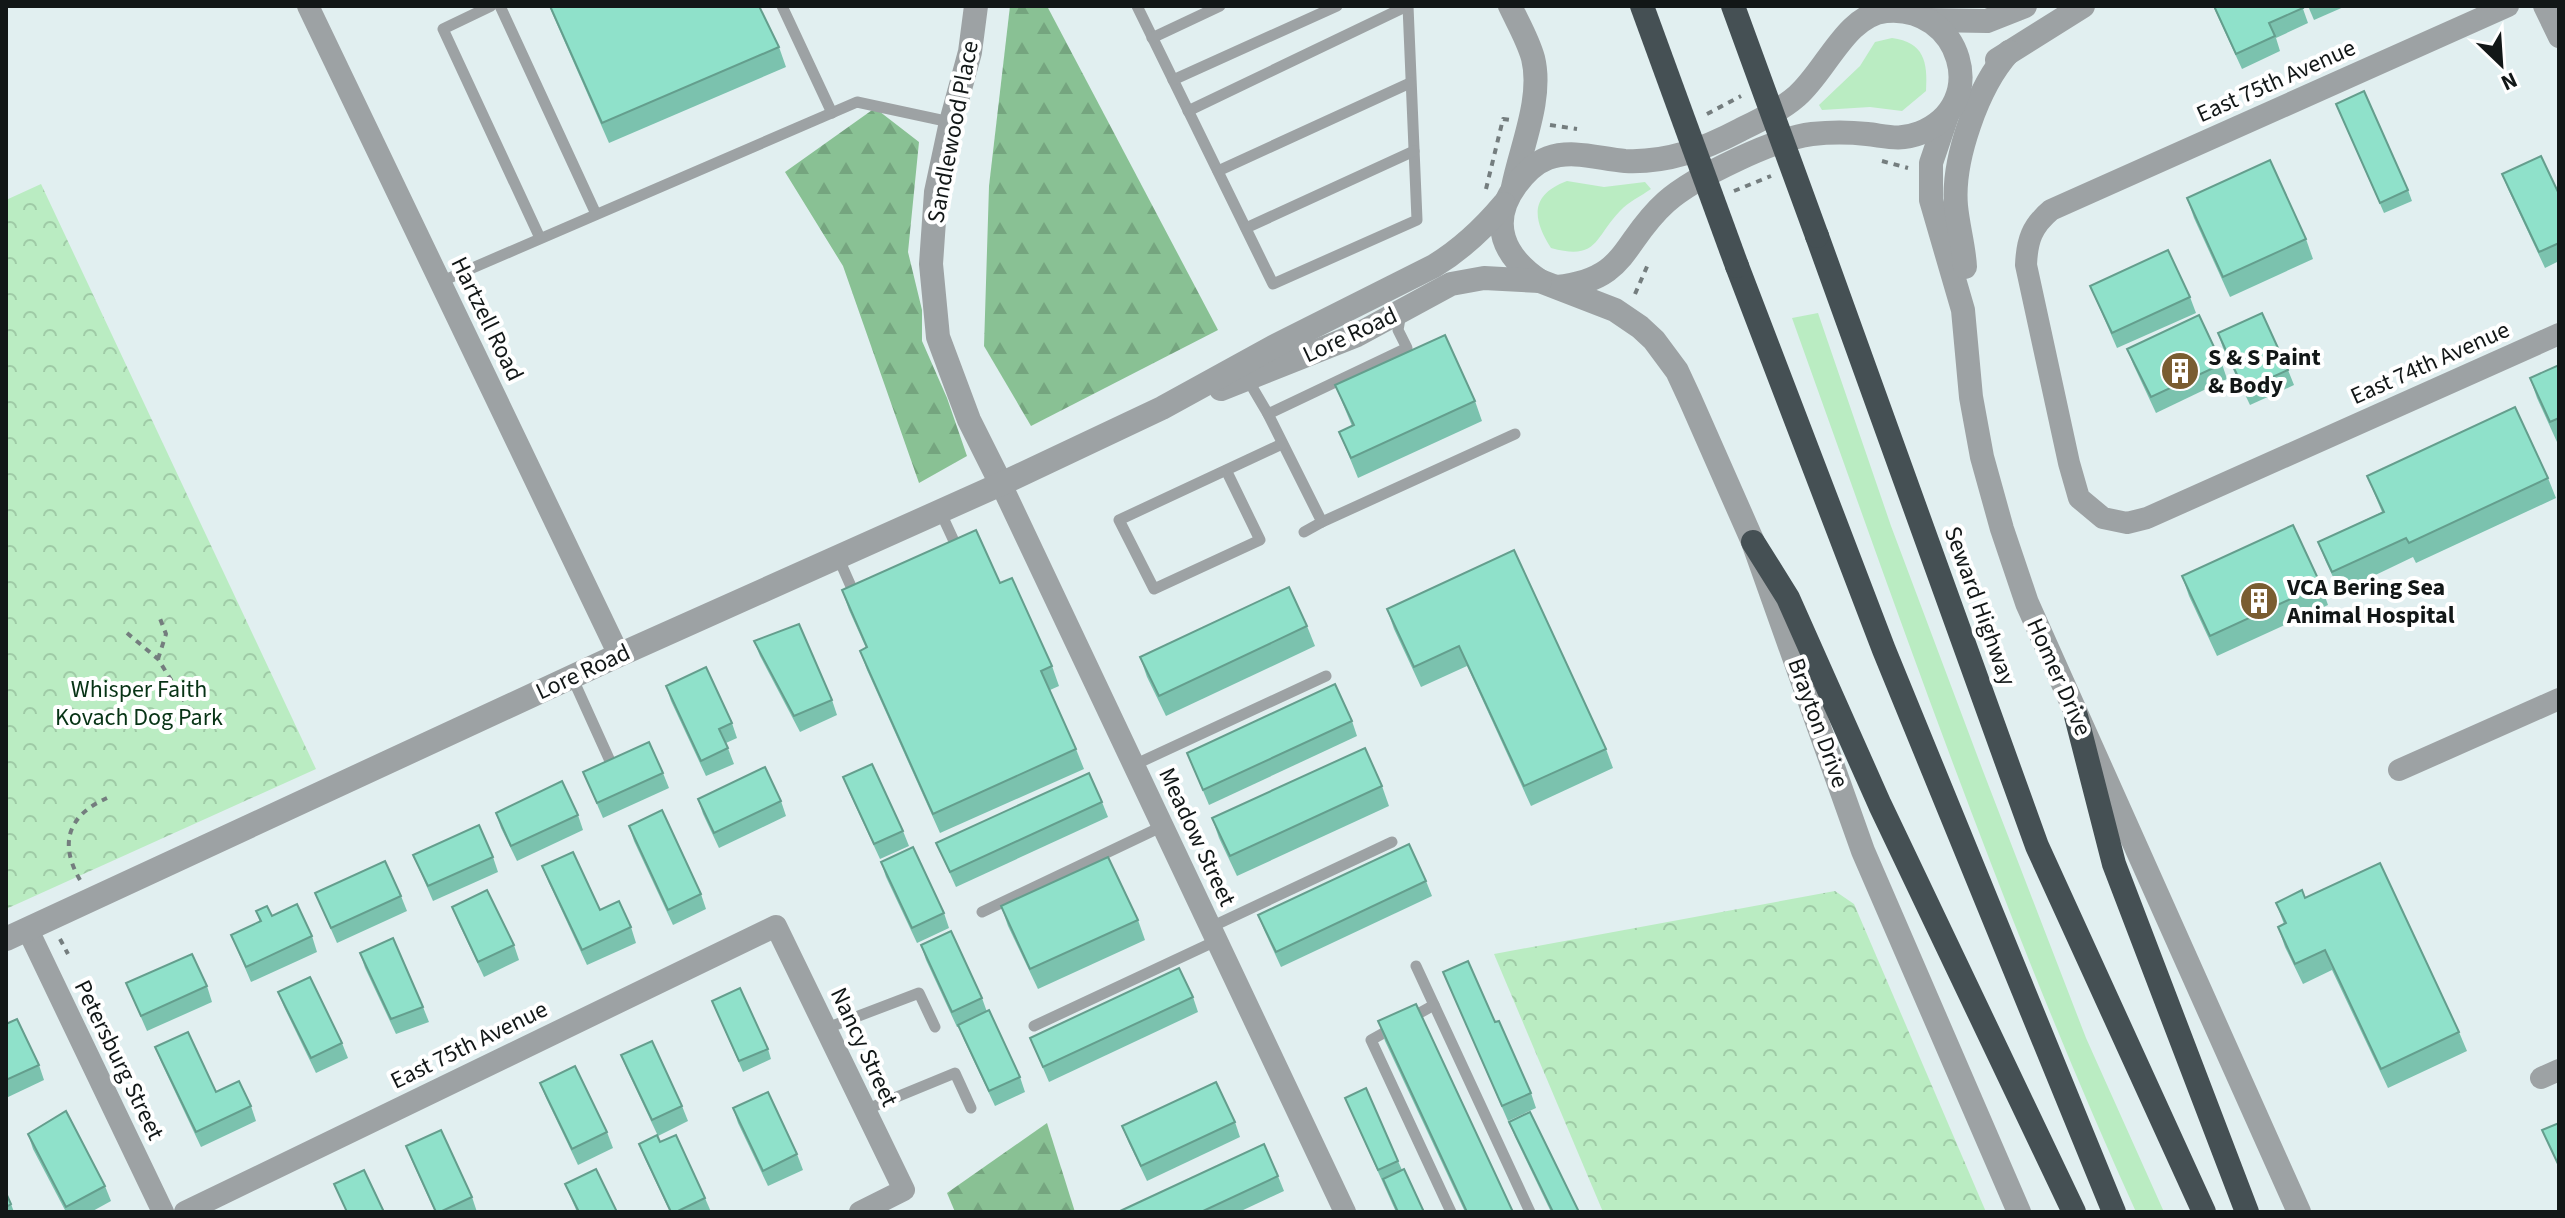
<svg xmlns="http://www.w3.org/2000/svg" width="2565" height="1218" font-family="'Source Sans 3',sans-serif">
<defs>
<pattern id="forest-firs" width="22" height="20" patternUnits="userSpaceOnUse" patternTransform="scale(2)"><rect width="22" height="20" fill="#89c194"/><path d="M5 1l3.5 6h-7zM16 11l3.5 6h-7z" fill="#75a57f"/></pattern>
<pattern id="park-crowns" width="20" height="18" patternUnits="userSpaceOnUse" patternTransform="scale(2)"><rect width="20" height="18" fill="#baecc2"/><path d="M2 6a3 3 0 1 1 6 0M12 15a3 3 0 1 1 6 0" fill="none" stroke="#9fcaa6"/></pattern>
</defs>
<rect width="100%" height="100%" fill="#e1eff0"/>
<g fill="#baecc2">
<path d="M1892,38C1924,42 1928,62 1926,91L1902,111L1870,107L1822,110L1819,105L1860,66L1875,42Z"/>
<path d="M1567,181L1604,187L1645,182L1651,189C1641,196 1628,202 1620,211C1594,238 1598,261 1551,248C1532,218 1530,195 1567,181Z"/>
<path d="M1818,313L1891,526L1983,771L2086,1038L2164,1212H2136C2004,921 1900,619 1792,318Z"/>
</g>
<g fill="url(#forest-firs)">
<polygon points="1010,6 1047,6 1218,330 1031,426 984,346 989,186"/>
<polygon points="875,108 919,142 908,252 922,310 922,341 947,398 967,456 919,483 843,266 785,172"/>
<polygon points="1047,1123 1075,1212 955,1212 947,1193"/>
</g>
<g fill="url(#park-crowns)">
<polygon points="41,184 316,769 6,909 6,200"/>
<polygon points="1835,891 1854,904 1986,1212 1603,1212 1494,954"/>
</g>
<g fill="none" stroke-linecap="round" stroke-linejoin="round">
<g stroke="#747d7e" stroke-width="4" stroke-dasharray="6 6" stroke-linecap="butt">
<polyline points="1707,114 1741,96"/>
<polyline points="1550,125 1577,129"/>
<polyline points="1882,161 1908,168"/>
<polyline points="1486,189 1503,119 1510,120"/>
<polyline points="1734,191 1771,176"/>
<polyline points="1635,294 1649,262"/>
<polyline points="127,633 158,659 201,728"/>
<polyline points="158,659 166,634 159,616"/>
<path d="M80,880C58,842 69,815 107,798"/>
<polyline points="60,939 68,954"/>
</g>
<g stroke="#9da2a4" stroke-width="11">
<polyline points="491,6 443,29 540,238"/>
<polyline points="500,6 596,214"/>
<polyline points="782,6 832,113"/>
<polyline points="1137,6 1273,284 1417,220 1408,6"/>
<polyline points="1152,38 1220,6"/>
<polyline points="1173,80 1337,6"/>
<polyline points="1188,111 1407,6"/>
<polyline points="1218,171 1410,83"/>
<polyline points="1246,228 1414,151"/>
<polyline points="440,282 857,102 950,122"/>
<polyline points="1248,380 1268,414 1322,522 1304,532"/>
<polyline points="1268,414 1407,348 1398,330 1401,313"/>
<polyline points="1226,470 1260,540 1154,589 1119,520 1282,444"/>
<polyline points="940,511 959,552"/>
<polyline points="1322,522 1515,434"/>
<polyline points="838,557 857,600"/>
<polyline points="572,677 610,761"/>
<polyline points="1134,765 1326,676"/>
<polyline points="982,912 1163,826"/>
<polyline points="1211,927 1392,842"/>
<polyline points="1416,966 1530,1212"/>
<polyline points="1434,1005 1371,1040 1451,1212"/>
<polyline points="1034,1026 1218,940"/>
<polyline points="827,1028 919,993 935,1027"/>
<polyline points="865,1110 955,1073 971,1108"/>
</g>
<g stroke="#9da2a4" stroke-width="22">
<polyline points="308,6 619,655"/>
<path d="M2508,6L2051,210C2032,226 2027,240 2026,265L2069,463L2079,498L2103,518L2127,523L2147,518L2559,334"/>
<polyline points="2544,6 2559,37"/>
<polyline points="1001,484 1345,1212"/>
<polyline points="2399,770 2559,699"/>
<polyline points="28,930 163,1212"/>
<polyline points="2541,1078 2559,1070"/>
<polyline points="185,1212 776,926 904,1190 860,1212"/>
</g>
<g stroke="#9da2a4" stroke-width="24">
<polyline points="976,6 970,52 951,122 936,192 931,264 938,337 969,420 1001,484"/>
<path d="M1510,6C1518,23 1528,40 1533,58C1543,98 1521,147 1513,187"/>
<polyline points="1930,20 1987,21 2025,6"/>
<polyline points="1997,60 2083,6"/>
<polyline points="1947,116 1931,163 1931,200 1963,310 1971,397 1982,457 2002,529 2027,603 2299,1212"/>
<path d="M1965,267C1964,247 1958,227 1956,206C1952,160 1978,86 2009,52"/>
<path d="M1557,287C1629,279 1621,242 1666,202C1694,177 1776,138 1812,134C1830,132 1849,132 1867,134C1886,136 1900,141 1920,133C1992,104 1960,4 1886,11C1846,15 1826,71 1797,96C1781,110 1760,120 1740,130C1704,149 1667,163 1625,161C1600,159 1573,149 1548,158C1535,163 1524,174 1516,185C1488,223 1504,257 1540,281L1615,310L1640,327L1654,340L1677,371L1690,399L1753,542L1863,851L2019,1212"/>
<polyline points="1221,389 1357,335 1451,284 1484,278 1540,281"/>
<path d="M6,939L619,655L1001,484L1162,408L1273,347L1434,266C1462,249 1483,229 1504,204"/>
</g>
<g stroke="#455054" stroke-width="24">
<polyline points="1817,236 2037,846 2204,1212"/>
<polyline points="1737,266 1884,650 2114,1212"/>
<polyline points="1753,542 1788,598 1880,805 2074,1212"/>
<polyline points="2076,716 2114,864 2247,1212"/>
</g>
<g stroke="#455054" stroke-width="24">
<polyline points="1642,6 1737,266"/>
<polyline points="1733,6 1817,236"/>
</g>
</g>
<g fill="#7bc2ae">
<polygon points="549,6 759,6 779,47 786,67 609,143"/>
<polygon points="2213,6 2302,6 2308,23 2276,38 2280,51 2242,69"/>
<polygon points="2308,6 2346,6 2314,20"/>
<polygon points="2336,104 2408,190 2412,201 2384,213"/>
<polygon points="2502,174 2559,194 2559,261 2545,268 2508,189"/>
<polygon points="2187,198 2306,239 2313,259 2230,297 2194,218"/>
<polygon points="2090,286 2190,297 2196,313 2117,348"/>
<polygon points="2218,333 2288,370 2294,385 2250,405 2223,348"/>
<polygon points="2127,349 2222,364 2227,379 2156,413 2133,364"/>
<polygon points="2559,365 2559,441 2557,442 2537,398 2530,378"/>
<polygon points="1335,385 1475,401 1482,421 1358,478 1339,432 1352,426"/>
<polygon points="2367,476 2548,478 2556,498 2416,563 2413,557 2340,592 2326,562 2318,542 2382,512"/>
<polygon points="1514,550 1606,749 1613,768 1531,806 1467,666 1421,687 1394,629 1387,609"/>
<polygon points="2182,576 2321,585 2328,605 2217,656 2189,596"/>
<polygon points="1000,583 1052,666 1059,686 1050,690 1076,749 1084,769 940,833 867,670 860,651 866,648 849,610 842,590"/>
<polygon points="1307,626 1315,646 1166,716 1147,677 1140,657"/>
<polygon points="754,641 832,700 837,715 800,732 760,656"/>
<polygon points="666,686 732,723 737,738 726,743 734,764 706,776 671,701"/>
<polygon points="1352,721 1357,736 1209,805 1187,753"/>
<polygon points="583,772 663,773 669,788 603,818"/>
<polygon points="843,777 903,831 909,846 880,859 849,792"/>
<polygon points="1382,786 1389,806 1237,876 1219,838 1212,818"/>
<polygon points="698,799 781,801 786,816 719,848 703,814"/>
<polygon points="1102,802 1108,817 956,887 936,843"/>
<polygon points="496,813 578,815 583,830 517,861 501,828"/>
<polygon points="629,826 701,894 706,909 673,925 634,841"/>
<polygon points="413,855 493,857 498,872 433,901"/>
<polygon points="881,862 944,913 949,928 917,943 886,877"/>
<polygon points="542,866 600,910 631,927 636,943 587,965 548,881"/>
<polygon points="1426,881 1432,896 1281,967 1264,930 1258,915"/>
<polygon points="315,893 401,896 407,911 337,943"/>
<polygon points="2305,898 2459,1032 2467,1051 2388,1088 2332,970 2303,984 2285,947 2278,927 2284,924 2276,903"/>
<polygon points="1001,906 1138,920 1145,940 1038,989 1008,926"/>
<polygon points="452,907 514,945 519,960 484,977 458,922"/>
<polygon points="256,911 272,916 312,936 317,952 251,982 231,935 260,922"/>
<polygon points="921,945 982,998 987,1012 1020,1077 1025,1092 995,1106 964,1040 959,1027 957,1027 926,960"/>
<polygon points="360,953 423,1007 429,1022 396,1034 365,968"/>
<polygon points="1443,972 1495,1022 1531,1093 1536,1108 1508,1121"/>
<polygon points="126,983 207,986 212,1002 147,1031"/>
<polygon points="278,992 342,1043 348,1058 316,1073 284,1007"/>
<polygon points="1193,997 1198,1012 1049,1082 1030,1038"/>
<polygon points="712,1001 768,1049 771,1059 743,1072"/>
<polygon points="1378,1021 1513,1212 1465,1212 1385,1041"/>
<polygon points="6,1024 39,1065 44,1080 6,1098"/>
<polygon points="155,1047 216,1092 251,1106 256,1121 201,1147 161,1062"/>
<polygon points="621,1055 682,1106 688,1121 658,1136 627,1070"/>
<polygon points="540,1083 607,1132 613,1148 578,1165 546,1098"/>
<polygon points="1345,1098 1398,1161 1402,1170 1424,1212 1396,1212"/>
<polygon points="733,1108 797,1154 803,1170 768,1186 738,1123"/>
<polygon points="1235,1122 1240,1137 1147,1181 1128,1141 1122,1126"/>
<polygon points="1509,1122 1579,1212 1551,1212 1515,1137"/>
<polygon points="28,1134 105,1186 111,1201 91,1212 66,1212 33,1149"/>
<polygon points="660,1142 705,1198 711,1212 670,1212 645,1159 639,1144"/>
<polygon points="406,1146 472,1197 477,1212 435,1212 412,1161"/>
<polygon points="1278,1176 1284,1191 1239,1212 1118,1212"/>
<polygon points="565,1184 617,1212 577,1212"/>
<polygon points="6,1193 11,1204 14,1212 6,1212"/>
</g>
<g fill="#8fe1ca" stroke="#649e8d" stroke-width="2">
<polygon points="550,6 759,6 779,47 602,123"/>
<polygon points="2214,6 2302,6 2303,8 2269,23 2275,36 2236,54"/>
<polygon points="2364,91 2408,190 2380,203 2336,104"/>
<polygon points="2541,156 2559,194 2559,243 2539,252 2502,174"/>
<polygon points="2270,160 2306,239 2223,277 2187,198"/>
<polygon points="2168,250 2190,297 2112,333 2090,286"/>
<polygon points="2262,313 2288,370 2244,390 2218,333"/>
<polygon points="2199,315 2222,364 2151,397 2127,349"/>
<polygon points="1445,335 1475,401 1351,458 1339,432 1354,425 1335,385"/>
<polygon points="2559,365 2559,418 2550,422 2530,378"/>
<polygon points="2515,407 2548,478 2409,543 2406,538 2332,572 2318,542 2384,512 2367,476"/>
<polygon points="2293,525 2321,585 2210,636 2182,576"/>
<polygon points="976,530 1000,583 1012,578 1052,666 1041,671 1076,749 933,814 860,651 867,647 842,590"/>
<polygon points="1514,550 1606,749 1524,786 1459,646 1414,667 1387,609"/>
<polygon points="1289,587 1307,626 1159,696 1140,657"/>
<polygon points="799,624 832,700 794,716 754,641"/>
<polygon points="706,667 732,723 719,729 728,748 701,761 666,686"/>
<polygon points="1335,684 1352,721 1203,790 1187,753"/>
<polygon points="649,742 663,773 597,803 583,772"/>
<polygon points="1365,748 1382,786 1230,856 1212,818"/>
<polygon points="872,764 903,831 874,844 843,777"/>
<polygon points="765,767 781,801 714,833 698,799"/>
<polygon points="1089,773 1102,802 950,872 936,843"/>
<polygon points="562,781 578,815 511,846 496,813"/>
<polygon points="662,810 701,894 668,910 629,826"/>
<polygon points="479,825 493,857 428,886 413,855"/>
<polygon points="1409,844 1426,881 1276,952 1258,915"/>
<polygon points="913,847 944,913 912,928 881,862"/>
<polygon points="573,852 600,910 619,901 631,927 582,950 542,866"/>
<polygon points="1108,857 1138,920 1030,969 1001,906"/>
<polygon points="385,861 401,896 331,928 315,893"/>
<polygon points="2380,863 2459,1032 2381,1069 2325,950 2295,964 2278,927 2286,923 2276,903 2302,890 2305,898"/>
<polygon points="487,890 514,945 478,962 452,907"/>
<polygon points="297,904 312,936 246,967 231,935 261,921 256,911 267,906 272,916"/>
<polygon points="951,931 982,998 952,1012 921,945"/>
<polygon points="393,938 423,1007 391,1019 360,953"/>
<polygon points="192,954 207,986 141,1016 126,983"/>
<polygon points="1468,961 1495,1022 1499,1021 1531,1093 1502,1106 1443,972"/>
<polygon points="1179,968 1193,997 1043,1067 1030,1038"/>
<polygon points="310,977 342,1043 311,1058 278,992"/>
<polygon points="740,988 768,1049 739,1061 712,1001"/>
<polygon points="1416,1004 1513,1212 1467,1212 1378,1021"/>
<polygon points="989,1010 1020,1077 989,1091 958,1025"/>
<polygon points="17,1019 39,1065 6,1080 6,1024"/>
<polygon points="188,1032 216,1092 239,1081 251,1106 196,1132 155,1047"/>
<polygon points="652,1041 682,1106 652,1120 621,1055"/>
<polygon points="575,1066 607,1132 572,1149 540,1083"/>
<polygon points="1216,1082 1235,1122 1141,1166 1122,1126"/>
<polygon points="1366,1088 1398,1161 1378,1170 1345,1098"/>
<polygon points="768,1092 797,1154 763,1171 733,1108"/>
<polygon points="66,1111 105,1186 66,1207 28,1134"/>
<polygon points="1530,1112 1579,1212 1553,1212 1509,1122"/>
<polygon points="2559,1123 2559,1166 2542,1130"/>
<polygon points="441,1130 472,1197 440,1212 436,1212 406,1146"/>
<polygon points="657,1135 660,1142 676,1135 705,1198 676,1212 671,1212 639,1144"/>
<polygon points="1264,1144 1278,1176 1201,1212 1118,1212"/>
<polygon points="596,1169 617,1212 579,1212 565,1184"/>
<polygon points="1404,1169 1424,1212 1398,1212 1383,1179"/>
<polygon points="364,1170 384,1212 347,1212 334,1184"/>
<polygon points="6,1193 11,1204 6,1207"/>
</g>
<defs>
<symbol id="building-disc" viewBox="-11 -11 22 22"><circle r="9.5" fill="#7a5d31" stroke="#fff"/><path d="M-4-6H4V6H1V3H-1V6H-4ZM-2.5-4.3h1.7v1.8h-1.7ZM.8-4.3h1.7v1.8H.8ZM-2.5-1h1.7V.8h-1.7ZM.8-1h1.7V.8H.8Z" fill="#fff"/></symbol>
</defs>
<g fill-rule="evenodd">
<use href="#building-disc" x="2158" y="349" width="44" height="44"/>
<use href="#building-disc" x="2237" y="579" width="44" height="44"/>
</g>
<g text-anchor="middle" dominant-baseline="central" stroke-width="8" stroke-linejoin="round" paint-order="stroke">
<g font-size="24" fill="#121717" stroke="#fff">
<text transform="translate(2276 81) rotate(-24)">East 75th Avenue</text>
<text transform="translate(953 132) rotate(-79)">Sandlewood Place</text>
<text transform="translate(487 319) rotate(64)">Hartzell Road</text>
<text transform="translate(1350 335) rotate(-25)">Lore Road</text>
<text transform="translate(2430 363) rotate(-24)">East 74th Avenue</text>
<text transform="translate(1980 606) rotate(70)">Seward Highway</text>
<text transform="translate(583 672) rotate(-25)">Lore Road</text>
<text transform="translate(2059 677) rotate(66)">Homer Drive</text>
<text transform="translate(1818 723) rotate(70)">Brayton Drive</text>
<text transform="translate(1197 837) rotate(65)">Meadow Street</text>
<text transform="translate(469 1045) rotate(-26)">East 75th Avenue</text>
<text transform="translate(864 1047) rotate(65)">Nancy Street</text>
<text transform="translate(119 1060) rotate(64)">Petersburg Street</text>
</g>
<g font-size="24" font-weight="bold" fill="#121717" stroke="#fff" text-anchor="start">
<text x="2208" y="357">S &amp; S Paint<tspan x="2208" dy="28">&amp; Body</tspan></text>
<text x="2287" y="587">VCA Bering Sea<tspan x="2287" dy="28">Animal Hospital</tspan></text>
</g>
<g font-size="24" fill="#073315" stroke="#fff">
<text x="139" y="689">Whisper Faith<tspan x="139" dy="28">Kovach Dog Park</tspan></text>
</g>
</g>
<rect width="2565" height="1218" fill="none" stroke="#121717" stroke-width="16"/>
<g transform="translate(2501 64) rotate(155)" stroke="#ffffff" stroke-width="6" paint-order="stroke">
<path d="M0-6L14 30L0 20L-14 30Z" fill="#121717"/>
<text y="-12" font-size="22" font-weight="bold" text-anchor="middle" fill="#121717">N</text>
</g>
</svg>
